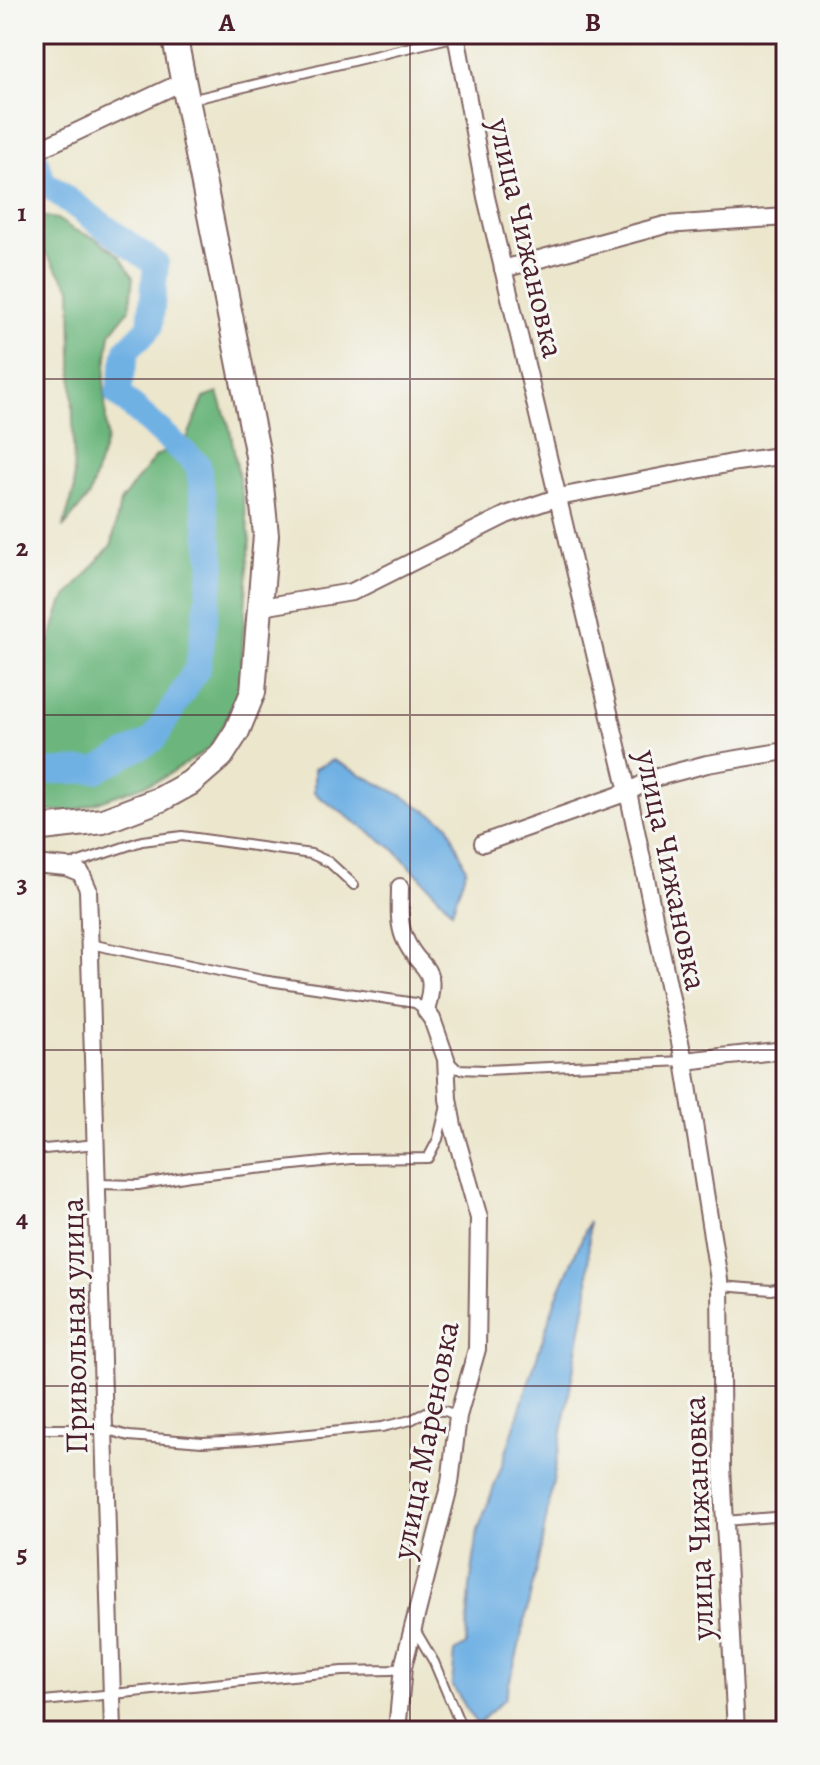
<svg xmlns="http://www.w3.org/2000/svg" width="820" height="1765" font-family="Alegreya,serif">
<rect width="100%" height="100%" fill="#f6f6f2"/>
<filter id="ink" filterUnits="userSpaceOnUse"><feTurbulence type="fractalNoise" baseFrequency=".0125" numOctaves="2"/><feDisplacementMap in="SourceGraphic" scale="16" xChannelSelector="R" yChannelSelector="G"/><feConvolveMatrix kernelMatrix="1 2 1 2 8 2 1 2 1" color-interpolation-filters="sRGB"/></filter>
<filter id="wash" filterUnits="userSpaceOnUse"><feTurbulence type="fractalNoise" baseFrequency=".006" numOctaves="4" result="noise"/><feDisplacementMap in="SourceGraphic" scale="32" xChannelSelector="R" yChannelSelector="G"/><feGaussianBlur stdDeviation="1.8" result="paint"/><feColorMatrix in="noise" values="0 0 0 0 0 0 0 0 0 0 0 0 0 0 0 0 0 1.4 0 .05"/><feComposite in="paint" operator="in"/></filter>
<g filter="url(#wash)">
<rect width="100%" height="100%" fill="#ebe6cc"/>
<g fill="#6cb67d" stroke="#5b6a54" stroke-width="2">
<polygon points="34,215 57,219 74,230 95,238 120,256 133,277 130,308 110,334 104,382 107,438 89,496 63,528 74,491 71,288 34,238"/>
<polygon points="218,393 230,429 250,538 239,697 210,748 161,779 73,811 34,812 34,666 50,640 62,603 112,544 120,502 156,456 186,441 204,398"/>
</g>
<g fill="#70b1e4" stroke="#5d6888" stroke-width="2">
<polygon points="333,760 401,795 448,824 466,869 452,911 395,850 314,793 314,769"/>
<polygon points="589,1222 588,1291 541,1547 517,1655 505,1698 477,1725 452,1685 455,1652 466,1645 470,1587 478,1530 501,1468 556,1298"/>
</g>
<g fill="none" stroke-linecap="round" stroke-linejoin="round">
<polyline stroke="#70b1e4" stroke-width="26" points="34,155 43,182 156,264 150,327 127,350 118,394 198,465 213,565 198,667 154,739 97,770 34,772"/>
</g>
</g>
<g filter="url(#ink)">
<g fill="none" stroke-linecap="round" stroke-linejoin="round">
<defs>
<g id="lane">
<polyline points="190,100 457,36"/>
<polyline points="70,865 142,841 182,836 311,854 329,862 354,885"/>
<polyline points="90,944 262,980 415,1003 426,1011"/>
<polyline points="447,1059 457,1069 485,1070 684,1061"/>
<polyline points="34,1150 97,1144"/>
<polyline points="98,1184 138,1185 190,1176 351,1159 428,1158 438,1139 445,1110"/>
<polyline points="721,1286 771,1290 786,1287"/>
<polyline points="34,1429 104,1429 129,1436 202,1442 247,1440 382,1427 411,1420 430,1410 445,1411 458,1416"/>
<polyline points="725,1521 786,1516"/>
<polyline points="414,1628 434,1662 463,1731"/>
<polyline points="34,1702 342,1671 391,1670 403,1667"/>
</g>
<g id="street">
<polyline points="456,34 486,197 628,792 684,1061 720,1286 722,1467 736,1731"/>
<polyline points="34,152 182,82"/>
<polyline points="503,269 665,225 786,217"/>
<polyline points="262,607 352,592 506,515 559,497 737,462 786,455"/>
<polyline points="483,843 628,792 654,778 707,764 786,751"/>
<polyline points="34,864 66,867 81,873 88,889 113,1731"/>
<polyline points="684,1061 786,1050"/>
<path d="M397,1731L403,1667L450,1483L458,1416L477,1349L479,1218L453,1126L448,1099L446,1059L432,1019L426,1011C440,961 419,974 404,937C398,922 400,904 400,887"/>
</g>
<polyline id="secondary" points="34,829 103,821 161,799 190,783 221,756 237,731 253,692 266,535 258,456 174,34"/>
</defs>
<use href="#lane" stroke="#826563" stroke-width="12"/>
<use href="#street" stroke="#826563" stroke-width="20"/>
<use href="#secondary" stroke="#826563" stroke-width="28"/>
<use href="#lane" stroke="#fff" stroke-width="8"/>
<use href="#street" stroke="#fff" stroke-width="16"/>
<use href="#secondary" stroke="#fff" stroke-width="24"/>
</g>
</g>
<path fill="none" stroke="#4a1f2b" stroke-width="2" stroke-opacity="0.55" d="M410,34V1731M34,379H786M34,715H786M34,1050H786M34,1386H786"/>
<g text-anchor="middle" dominant-baseline="central" stroke-width="6" stroke-linejoin="round" paint-order="stroke">
<g font-size="32" fill="#4a1f2b" stroke="#f6f6f2">
<text transform="translate(527 238) rotate(77)">улица Чижановка</text>
<text transform="translate(672 870) rotate(78)">улица Чижановка</text>
<text transform="translate(74 1326) rotate(-91)">Привольная улица</text>
<text transform="translate(425 1440) rotate(-79)">улица Мареновка</text>
<text transform="translate(698 1518) rotate(-92)">улица Чижановка</text>
</g>
</g>
<rect width="820" height="1765" fill="none" stroke="#f6f6f2" stroke-width="88"/>
<rect x="44" y="44" width="732" height="1677" fill="none" stroke="#4a1f2b" stroke-width="3"/>
<g font-size="26" text-anchor="middle" font-weight="bold" fill="#4a1f2b">
<text x="227" y="31">A</text>
<text x="593" y="31">B</text>
<text x="22" y="221">1</text>
<text x="22" y="556">2</text>
<text x="22" y="892">3</text>
<text x="22" y="1227">4</text>
<text x="22" y="1562">5</text>
</g>
</svg>
